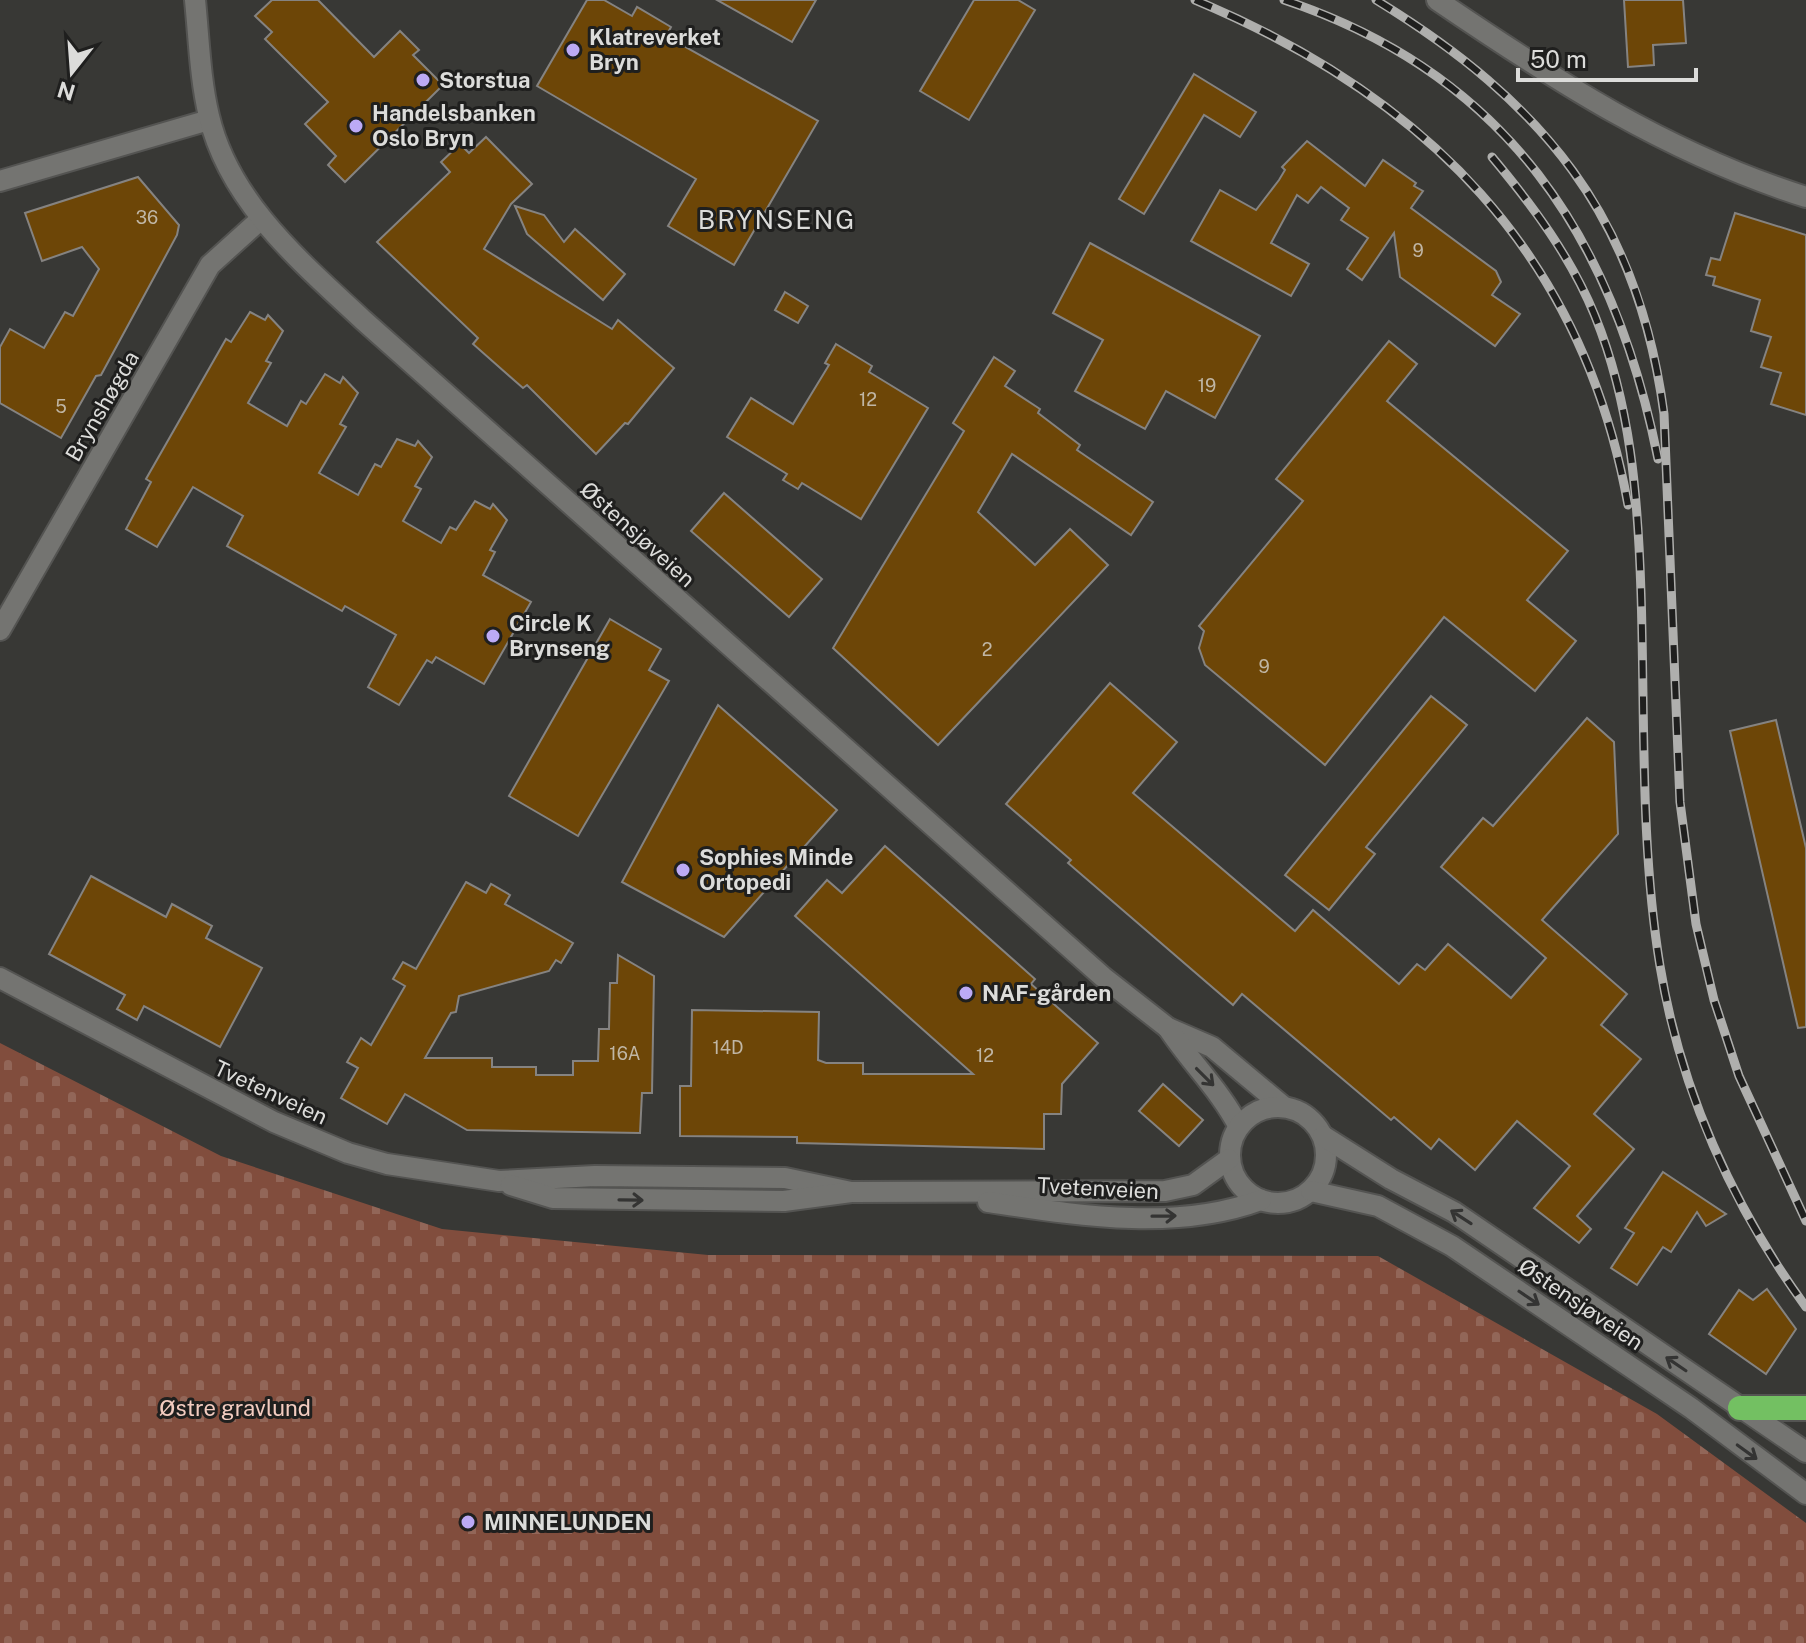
<svg xmlns="http://www.w3.org/2000/svg" width="1806" height="1643" font-family="'Public Sans',sans-serif">
<defs>
<pattern id="cemetery-stones" width="16" height="16" patternUnits="userSpaceOnUse" patternTransform="scale(2)"><rect width="16" height="16" fill="#814d3d"/><path d="M2 7V4a2 2 0 0 1 4 0v3zM10 15v-3a2 2 0 0 1 4 0v3z" fill="#926658"/></pattern>
</defs>
<rect width="100%" height="100%" fill="#383835"/>
<polygon fill="url(#cemetery-stones)" points="0,1043 221,1156 442,1229 708,1255 1378,1256 1657,1414 1806,1523 1806,1643 0,1643"/>
<g fill="#6d4607" stroke="#858381" stroke-width="2">
<polygon points="272,0 318,0 374,57 400,31 419,50 413,55 443,85 345,182 328,165 336,156 305,124 328,102 265,39 272,32 255,16"/>
<polygon points="587,0 604,0 632,16 637,7 671,27 666,36 818,121 734,265 668,226 696,179 537,86"/>
<polygon points="717,0 816,0 792,42"/>
<polygon points="974,0 1018,0 1035,10 969,120 920,91"/>
<polygon points="1624,0 1683,0 1686,43 1653,45 1654,65 1628,67"/>
<polygon points="1194,74 1256,112 1240,137 1204,115 1144,214 1119,199"/>
<polygon points="486,137 532,184 511,204 484,249 612,329 618,320 674,368 628,424 625,423 596,454 527,385 523,388 473,344 478,338 377,242 450,172 441,162 460,144 469,153"/>
<polygon points="1307,141 1365,186 1383,160 1416,183 1414,186 1423,191 1411,208 1496,271 1501,282 1492,295 1520,314 1495,346 1400,277 1394,233 1362,280 1347,269 1368,238 1341,220 1349,208 1321,187 1308,203 1297,195 1271,243 1309,264 1291,296 1191,241 1220,190 1256,210 1279,180 1285,170 1282,167"/>
<polygon points="138,177 179,225 177,235 101,375 96,376 61,438 0,403 0,347 10,329 44,348 65,312 73,316 99,269 82,247 42,261 25,213"/>
<polygon points="515,206 544,215 564,242 575,229 625,274 603,300 527,234"/>
<polygon points="1735,213 1806,235 1806,415 1771,404 1781,373 1761,367 1771,337 1751,331 1760,300 1713,285 1715,277 1706,275 1711,258 1720,260"/>
<polygon points="1090,243 1260,336 1215,418 1166,391 1145,429 1075,391 1103,340 1053,313"/>
<polygon points="785,292 808,306 798,323 775,310"/>
<polygon points="250,312 265,320 268,315 283,331 266,361 271,363 248,403 287,426 301,401 306,404 325,374 340,383 343,377 358,393 340,424 346,427 319,473 358,495 375,464 381,467 397,439 415,446 418,441 432,457 415,486 421,489 403,521 441,543 450,527 456,530 475,501 490,509 493,504 507,520 490,550 495,552 483,575 531,602 484,684 436,657 432,663 427,660 399,705 368,687 396,635 345,606 342,611 227,546 243,516 193,487 157,547 126,529 151,482 146,479 226,339 231,342"/>
<polygon points="1389,341 1417,364 1387,401 1568,551 1527,600 1576,641 1535,691 1444,617 1325,765 1205,665 1199,648 1204,631 1199,626 1303,501 1276,479"/>
<polygon points="836,344 872,366 869,372 928,408 861,519 802,483 798,489 783,480 787,474 727,437 751,398 793,424 829,365 825,363"/>
<polygon points="994,357 1015,371 1005,386 1040,409 1038,413 1080,445 1077,450 1153,502 1131,535 1012,454 978,512 1035,565 1070,529 1108,565 938,745 833,648 964,431 953,423"/>
<polygon points="724,493 822,579 789,617 691,531"/>
<polygon points="610,619 661,649 649,670 669,681 578,836 509,796"/>
<polygon points="1110,683 1177,742 1133,793 1295,931 1313,910 1399,984 1417,964 1425,970 1448,944 1511,998 1546,958 1441,867 1483,818 1493,826 1587,718 1614,742 1618,834 1542,920 1627,994 1601,1025 1641,1059 1594,1114 1634,1149 1577,1216 1591,1229 1579,1243 1534,1208 1570,1166 1517,1121 1475,1170 1439,1139 1431,1149 1394,1117 1391,1120 1242,994 1233,1005 1068,863 1071,860 1006,804"/>
<polygon points="1431,696 1467,725 1366,847 1375,854 1329,910 1285,875"/>
<polygon points="718,705 837,810 724,937 622,882"/>
<polygon points="1776,720 1806,848 1806,1027 1798,1028 1730,731"/>
<polygon points="885,846 1035,979 1031,984 1098,1043 1062,1084 1061,1114 1044,1114 1044,1149 797,1143 797,1137 680,1136 680,1086 691,1086 692,1010 819,1012 818,1060 826,1063 863,1063 863,1074 973,1074 795,916 827,880 842,893"/>
<polygon points="91,876 166,917 172,904 212,926 206,938 262,968 220,1047 144,1006 137,1020 117,1009 125,995 49,954"/>
<polygon points="466,882 486,893 491,884 510,895 505,904 573,943 561,963 556,960 549,971 459,996 456,1012 451,1013 425,1058 492,1058 492,1067 536,1067 536,1075 573,1075 573,1061 598,1061 599,1029 609,1029 610,983 617,983 618,955 654,976 652,1093 642,1093 640,1133 467,1130 405,1094 387,1124 341,1098 358,1068 347,1062 361,1038 371,1045 405,986 393,979 403,962 416,969"/>
<polygon points="1163,1084 1203,1120 1179,1146 1139,1111"/>
<polygon points="1663,1172 1726,1214 1706,1226 1697,1212 1671,1252 1663,1247 1637,1285 1611,1268 1634,1233 1625,1228"/>
<polygon points="1767,1289 1796,1329 1766,1374 1709,1334 1739,1290 1753,1300"/>
</g>
<g fill="none" stroke-linecap="round" stroke-linejoin="round">
<defs>
<g id="street">
<path d="M1437,0C1556,81 1667,153 1806,197"/>
<polyline points="0,181 209,120"/>
<polyline points="0,630 210,265 261,219"/>
</g>
<g id="secondary">
<path d="M195,0C199,39 200,79 209,116C229,202 302,263 363,320L1103,977L1168,1028L1212,1047L1284,1107"/>
<polyline points="0,978 274,1122 348,1153 387,1164 499,1181 595,1176 785,1178 851,1192"/>
<path d="M1168,1028C1191,1063 1220,1090 1239,1127"/>
<circle cx="1278" cy="1155" r="48"/>
<polyline points="1323,1136 1391,1179 1454,1212 1806,1452"/>
<polyline points="511,1185 553,1198 784,1201 851,1192 1165,1191 1193,1185 1229,1159"/>
<polyline points="1311,1191 1378,1206 1452,1246 1691,1408 1806,1494"/>
<path d="M988,1202C1076,1215 1175,1232 1261,1200"/>
</g>
<polyline id="highway" points="1740,1408 1806,1408"/>
</defs>
<use href="#street" stroke="#545452" stroke-width="24"/>
<use href="#secondary" stroke="#545452" stroke-width="24"/>
<use href="#highway" stroke="#545452" stroke-width="28"/>
<use href="#street" stroke="#747471" stroke-width="20"/>
<use href="#secondary" stroke="#747471" stroke-width="20"/>
<use href="#highway" stroke="#73c062" stroke-width="24"/>
<defs>
<g id="rail">
<path d="M1195,0C1425,96 1583,253 1628,505"/>
<path d="M1284,0C1507,74 1614,238 1658,459"/>
<path d="M1376,0C1543,102 1638,216 1664,414L1680,802L1696,924L1714,1000L1739,1076L1806,1221"/>
<path d="M1492,157C1533,206 1571,257 1595,316C1631,405 1638,498 1641,593C1645,716 1640,844 1660,966C1680,1089 1733,1207 1806,1307"/>
</g>
</defs>
<use href="#rail" stroke="#afafad" stroke-width="9"/>
<use href="#rail" stroke="#1f1f1e" stroke-width="6" stroke-dasharray="18" stroke-linecap="butt"/>
</g>
<defs><path id="oneway-shaft" d="M-6 0H5M1.5-3L5.5 0L1.5 3" fill="none" stroke-width="1.6" stroke-linecap="round" stroke-linejoin="round" transform="scale(2)"/></defs>
<g stroke="#343433">
<use href="#oneway-shaft" transform="translate(1205 1077) rotate(45)"/>
<use href="#oneway-shaft" transform="translate(631 1200) rotate(1)"/>
<use href="#oneway-shaft" transform="translate(1164 1216) rotate(-1)"/>
<use href="#oneway-shaft" transform="translate(1461 1217) rotate(-147)"/>
<use href="#oneway-shaft" transform="translate(1529 1298) rotate(34)"/>
<use href="#oneway-shaft" transform="translate(1676 1364) rotate(-146)"/>
<use href="#oneway-shaft" transform="translate(1747 1452) rotate(36)"/>
</g>
<g fill="#bcaaf5" stroke="#1f1f1e" stroke-width="3">
<circle cx="573" cy="50" r="8"/>
<circle cx="423" cy="80" r="8"/>
<circle cx="356" cy="126" r="8"/>
<circle cx="493" cy="636" r="8"/>
<circle cx="683" cy="870" r="8"/>
<circle cx="966" cy="993" r="8"/>
<circle cx="468" cy="1522" r="8"/>
</g>
<g text-anchor="middle" dominant-baseline="central" stroke-width="6" stroke-linejoin="round" paint-order="stroke">
<g font-size="18" fill="#c0b6a5">
<text x="147" y="217">36</text>
<text x="1418" y="250">9</text>
<text x="1207" y="385">19</text>
<text x="868" y="399">12</text>
<text x="61" y="406">5</text>
<text x="987" y="649">2</text>
<text x="1264" y="666">9</text>
<text x="728" y="1047">14D</text>
<text x="625" y="1053">16A</text>
<text x="985" y="1055">12</text>
</g>
<g font-size="22" font-weight="bold" fill="#dcdcda" stroke="#1f1f1e" text-anchor="start">
<text x="589" y="37">Klatreverket<tspan x="589" dy="25">Bryn</tspan></text>
<text x="439" y="80">Storstua</text>
<text x="372" y="113">Handelsbanken<tspan x="372" dy="25">Oslo Bryn</tspan></text>
<text x="509" y="623">Circle K<tspan x="509" dy="25">Brynseng</tspan></text>
<text x="699" y="857">Sophies Minde<tspan x="699" dy="25">Ortopedi</tspan></text>
<text x="982" y="993">NAF-gården</text>
<text x="484" y="1522">MINNELUNDEN</text>
</g>
<g font-size="22" fill="#dcdcda" stroke="#1f1f1e">
<text transform="translate(102 406) rotate(-60)">Brynshøgda</text>
<text transform="translate(638 534) rotate(42)">Østensjøveien</text>
<text transform="translate(271 1092) rotate(25)">Tvetenveien</text>
<text transform="translate(1098 1188) rotate(3)">Tvetenveien</text>
<text transform="translate(1581 1304) rotate(34)">Østensjøveien</text>
</g>
<g font-size="22" fill="#f3ccc0" stroke="#1f1f1e">
<text x="235" y="1408">Østre gravlund</text>
</g>
<g font-size="26" letter-spacing="2" fill="#dcdcda" stroke="#1f1f1e">
<text x="777" y="219">BRYNSENG</text>
</g>
</g>
<g transform="translate(72 72) rotate(197)" stroke="#1f1f1e" stroke-width="6" paint-order="stroke">
<path d="M0-6L14 30L0 20L-14 30Z" fill="#dcdcda"/>
<text y="-12" font-size="22" font-weight="bold" text-anchor="middle" fill="#dcdcda">N</text>
</g>
<path d="M1518 68v12h178v-12" fill="none" stroke="#dcdcda" stroke-width="4"/>
<text x="1530" y="68" font-size="24" fill="#dcdcda" stroke="#1f1f1e" stroke-width="6" paint-order="stroke">50 m</text>
</svg>
